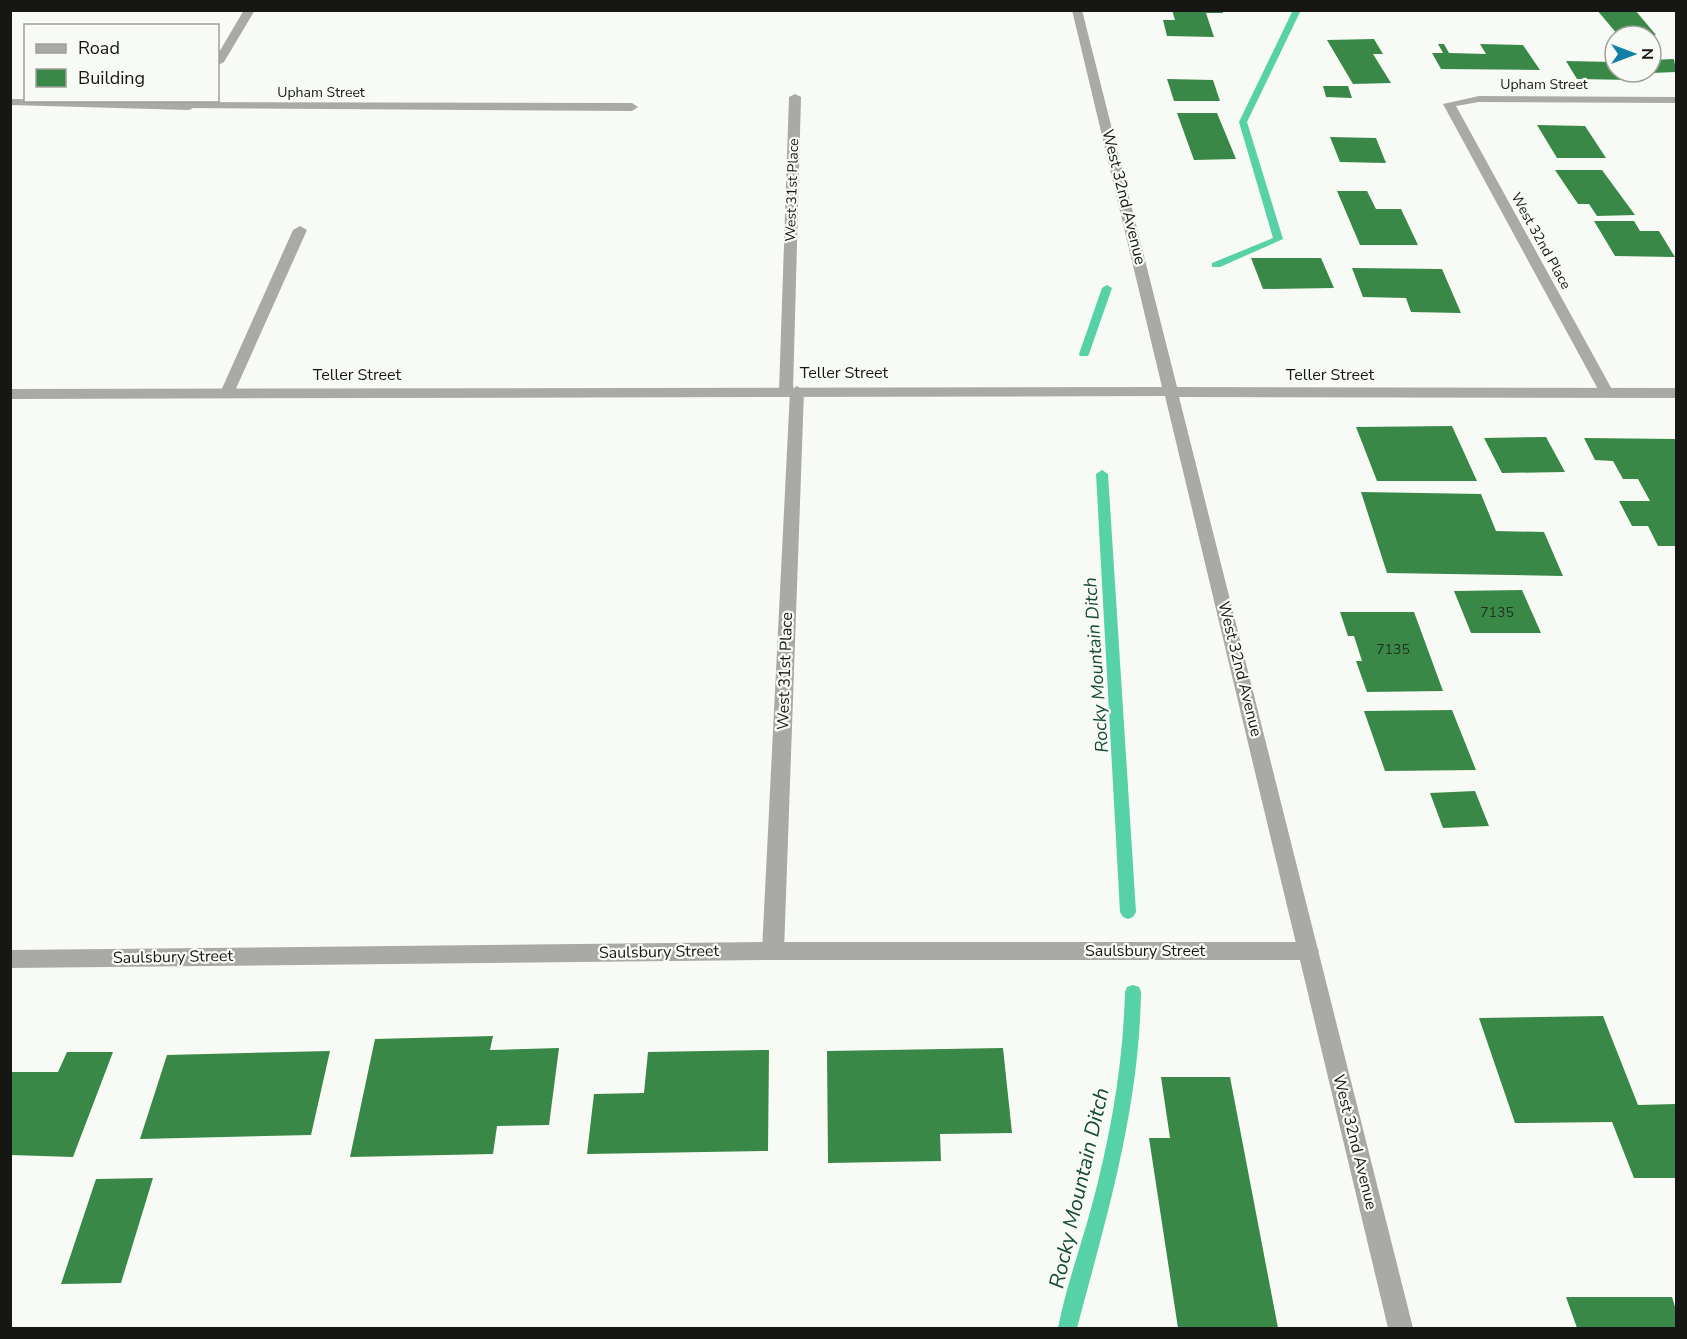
<svg xmlns="http://www.w3.org/2000/svg" width="1687" height="1339" font-family="'Nunito Sans',sans-serif">
<rect width="100%" height="100%" fill="#f8fbf5"/>
<g fill="none" stroke-linecap="round" stroke-linejoin="round">
<g fill="#56d1a8" fill-rule="evenodd">
<polygon points="1293,10 1301,10 1247,122 1283,239 1220,267 1212,267 1212,263 1273,238 1239,122"/>
<polygon points="1107,285 1112,288 1089,354 1088,356 1080,356 1079,354 1102,288"/>
<polygon points="1102,470 1108,474 1136,912 1133,917 1128,919 1123,917 1120,912 1096,474"/>
<path d="M1133,985L1139,987L1141,992C1139,1111 1107,1215 1077,1328H1058C1066,1287 1081,1246 1092,1205C1111,1134 1123,1065 1125,992L1127,987Z"/>
</g>
</g>
<g fill="#398847">
<polygon points="1172,10 1222,10 1223,13 1206,13 1214,37 1167,36 1163,20 1175,20"/>
<polygon points="1597,10 1635,10 1656,35 1618,35"/>
<polygon points="1374,39 1383,54 1373,54 1391,83 1353,84 1327,40"/>
<polygon points="1438,44 1444,44 1449,53 1486,54 1480,44 1523,45 1540,70 1441,69 1432,53 1443,53"/>
<polygon points="1674,59 1676,72 1651,73 1651,60"/>
<polygon points="1566,61 1615,62 1615,72 1627,72 1633,80 1577,79"/>
<polygon points="1167,79 1213,80 1220,101 1174,101"/>
<polygon points="1323,86 1348,86 1352,98 1326,97"/>
<polygon points="1177,113 1217,113 1236,159 1194,160"/>
<polygon points="1537,125 1585,126 1606,158 1557,158"/>
<polygon points="1330,137 1376,138 1386,163 1340,162"/>
<polygon points="1555,170 1602,170 1635,215 1597,216 1589,204 1578,204"/>
<polygon points="1337,191 1367,191 1376,209 1401,209 1418,245 1360,245"/>
<polygon points="1594,221 1634,221 1640,231 1659,231 1675,257 1615,256"/>
<polygon points="1251,258 1321,258 1334,288 1263,289"/>
<polygon points="1352,268 1442,269 1461,313 1411,312 1406,298 1363,297"/>
<polygon points="1452,426 1477,481 1377,481 1356,427"/>
<polygon points="1546,437 1565,472 1502,473 1484,438"/>
<polygon points="1584,438 1676,439 1676,546 1658,546 1648,526 1632,526 1619,501 1650,501 1638,479 1623,479 1613,461 1595,460"/>
<polygon points="1361,492 1481,494 1496,531 1544,532 1563,576 1387,573"/>
<polygon points="1522,590 1541,633 1471,633 1454,591"/>
<polygon points="1340,612 1414,612 1443,691 1367,692 1356,661 1362,661 1354,636 1348,636"/>
<polygon points="1452,710 1476,770 1385,771 1364,711"/>
<polygon points="1475,791 1489,826 1443,828 1430,793"/>
<polygon points="1603,1016 1638,1105 1676,1104 1676,1178 1634,1178 1612,1122 1515,1123 1479,1018"/>
<polygon points="493,1036 490,1050 559,1048 549,1125 497,1126 493,1154 350,1157 375,1039"/>
<polygon points="1003,1048 1012,1133 940,1134 941,1161 828,1163 827,1051"/>
<polygon points="769,1050 768,1151 587,1154 594,1094 644,1093 648,1052"/>
<polygon points="330,1051 311,1135 140,1139 167,1055"/>
<polygon points="67,1052 113,1052 73,1157 10,1155 10,1072 58,1072"/>
<polygon points="1161,1077 1230,1077 1278,1328 1178,1328 1149,1138 1170,1138"/>
<polygon points="153,1178 121,1283 61,1284 96,1179"/>
<polygon points="1566,1297 1672,1297 1676,1310 1676,1328 1577,1328"/>
</g>
<g fill="none" stroke-linecap="round" stroke-linejoin="round">
<g fill="#a9a9a7" fill-rule="evenodd">
<polygon points="189,102 632,103 638,107 632,111 185,108 183,106"/>
<polygon points="300,226 307,230 234,393 232,396 222,396 220,393 293,230"/>
<polygon points="797,386 804,391 784,951 780,958 773,960 766,958 762,951 790,391"/>
</g>
<g fill="#a9a9a7" fill-rule="evenodd">
<polygon points="244,10 255,10 224,62 218,65 218,54"/>
<polygon points="795,94 801,97 793,391 786,396 779,391 789,97"/>
<polygon points="1479,96 1676,97 1676,103 1479,102 1456,106 1614,393 1612,396 1602,396 1600,393 1443,104"/>
<polygon points="10,99 186,102 198,100 193,108 189,110 10,105"/>
<polygon points="773,942 1308,942 1315,944 1319,951 1315,958 1308,960 773,960 10,968 10,950"/>
</g>
<polygon fill="#a9a9a7" fill-rule="evenodd" points="1072,10 1082,10 1177,387 1676,388 1676,398 1179,397 1413,1328 1388,1328 1165,396 10,399 10,389 1162,387"/>
</g>
<g text-anchor="middle" dominant-baseline="central" stroke-width="4.5" stroke-linejoin="round" paint-order="stroke">
<g font-size="14" fill="#161715" stroke="#f8fbf5">
<text x="1544" y="84">Upham Street</text>
<text x="321" y="92">Upham Street</text>
<text transform="translate(792 190) rotate(-88)">West 31st Place</text>
<text transform="translate(1541 241) rotate(61)">West 32nd Place</text>
</g>
<g font-size="14" fill="#1f3322">
<text x="1497" y="612">7135</text>
<text x="1393" y="649">7135</text>
</g>
<g font-size="16" fill="#161715" stroke="#f8fbf5">
<text transform="translate(1124 197) rotate(76)">West 32nd Avenue</text>
<text x="844" y="373">Teller Street</text>
<text x="357" y="375">Teller Street</text>
<text x="1330" y="375">Teller Street</text>
<text transform="translate(1240 669) rotate(76)">West 32nd Avenue</text>
<text transform="translate(785 671) rotate(-88)">West 31st Place</text>
<text x="1145" y="951">Saulsbury Street</text>
<text transform="translate(659 952) rotate(-1)">Saulsbury Street</text>
<text transform="translate(173 957) rotate(-1)">Saulsbury Street</text>
<text transform="translate(1355 1142) rotate(76)">West 32nd Avenue</text>
</g>
<g font-size="18" font-style="italic" fill="#154939" stroke="#f8fbf5">
<text transform="translate(1096 665) rotate(-94)">Rocky Mountain Ditch</text>
</g>
<g font-size="21" font-style="italic" fill="#154939" stroke="#f8fbf5">
<text transform="translate(1079 1188) rotate(-77)">Rocky Mountain Ditch</text>
</g>
</g>
<rect width="1687" height="1339" fill="none" stroke="#161715" stroke-width="24"/>
<rect x="24" y="24" width="195" height="78" fill="#f8fbf5" stroke="#9ea09b" stroke-width="1.5"/>
<rect x="36" y="44" width="30" height="9" fill="#a9a9a7" stroke="#9ea09b" stroke-width="1.5"/>
<text x="78" y="54" font-size="18" fill="#161715">Road</text>
<rect x="36" y="69" width="30" height="18" fill="#398847" stroke="#9ea09b" stroke-width="1.5"/>
<text x="78" y="84" font-size="18" fill="#161715">Building</text>
<g transform="translate(1633 54) rotate(90)"><circle r="28" fill="#f8fbf5" stroke="#9ea09b" stroke-width="1.5"/>
<path d="M0-4.5L10 22L0 15L-10 22Z" fill="#127fa8"/>
<text y="-9" font-size="16" font-weight="bold" text-anchor="middle" fill="#161715">N</text>
</g>
</svg>
